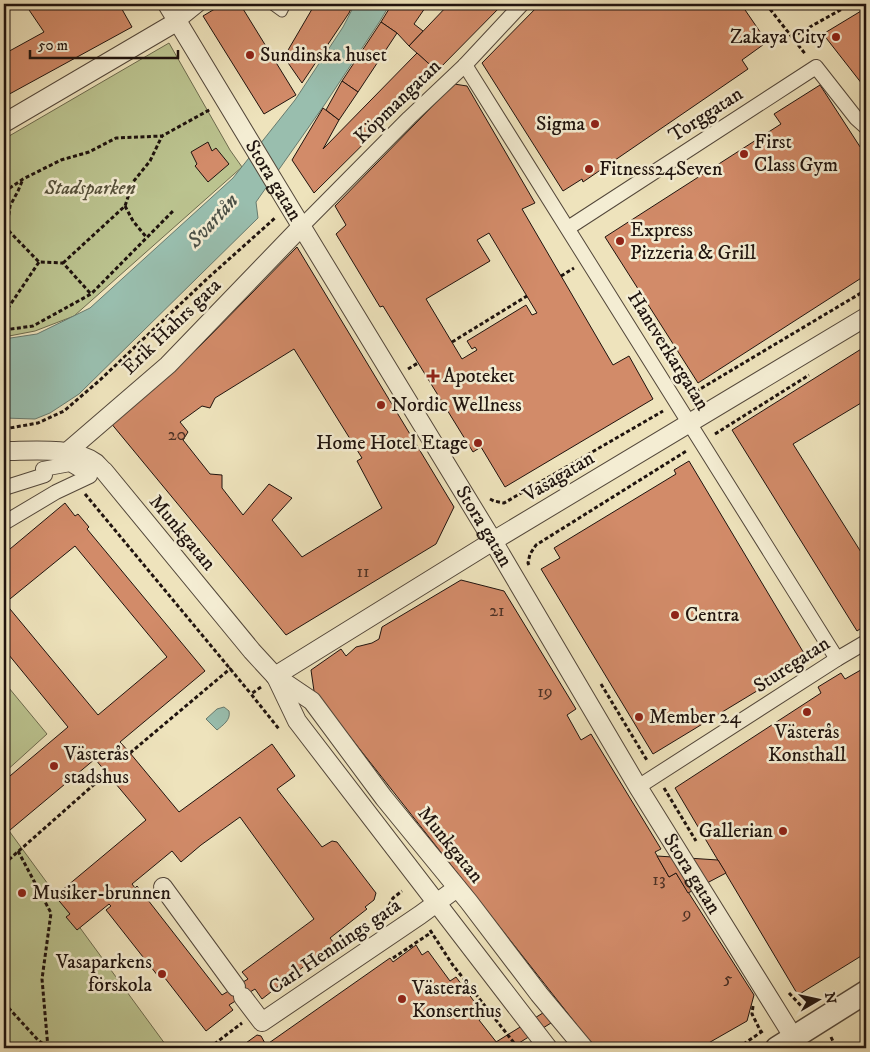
<svg xmlns="http://www.w3.org/2000/svg" width="870" height="1052" font-family="'IM FELL DW Pica',serif">
<rect width="100%" height="100%" fill="#eee3bc"/>
<filter id="stains"><feTurbulence type="fractalNoise" baseFrequency=".004" numOctaves="4"/><feColorMatrix values="0 0 0 0 .2 0 0 0 0 .09 0 0 0 0 .02 0 0 0 .5 -.17"/></filter>
<radialGradient id="worn" r=".72"><stop offset=".6" stop-color="#630" stop-opacity="0"/><stop offset="1" stop-color="#630" stop-opacity=".3"/></radialGradient>
<g fill="#bbc38f" stroke="#6d6b4e">
<polygon points="169,43 230,150 242,167 74,316 35,331 4,337 4,139"/>
<polygon points="4,682 47,734 4,773"/>
<polygon points="4,824 168,1048 4,1048"/>
</g>
<g fill="#99beae" stroke="#687a6e">
<polygon points="355,4 390,4 380,21 325,104 256,202 258,218 79,394 50,413 35,419 4,418 4,339 37,334 90,308 233,178 295,100 343,27"/>
<path d="M224,707L229,711C231,720 223,725 217,730L206,719L217,709Z"/>
</g>
<g fill="#d28b69" stroke="#1f130e" fill-rule="evenodd">
<polygon points="25,4 119,4 132,27 4,97 4,54 44,32"/>
<polygon points="223,4 240,4 296,95 264,114 203,16"/>
<polygon points="315,4 353,4 349,13 302,83 284,57"/>
<polygon points="392,4 418,4 425,8 414,24 423,31 409,46 397,33 381,22"/>
<polygon points="449,4 503,4 437,71 409,46"/>
<polygon points="540,4 741,4 767,42 742,60 748,69 583,182 582,179 563,191 482,63"/>
<polygon points="866,8 866,89 823,34"/>
<polygon points="381,22 397,33 358,92 342,81"/>
<polygon points="417,53 437,71 314,193 292,160 323,108 339,120 323,149"/>
<polygon points="342,81 358,92 339,120 326,110"/>
<path d="M454,84L467,86L535,203L522,209L613,365L629,356L653,399L505,487L481,447L473,452L383,306L380,307L336,234L346,225L335,206ZM489,233L537,313L532,315L526,305L467,341L472,349L475,347L477,350L462,359L426,299L490,261L477,240Z"/>
<polygon points="820,85 866,156 866,275 698,383 605,237 781,124 774,114"/>
<polygon points="208,142 212,151 216,148 229,164 208,182 195,166 197,164 191,152"/>
<path d="M297,247L454,507L436,544L286,635L110,422L200,346ZM294,349L362,458L357,461L382,508L302,557L272,520L292,498L269,484L243,515L222,488V475L210,474L183,440L188,432L180,422L202,406L210,408L215,398Z"/>
<polygon points="866,346 866,400 793,444 866,560 866,625 857,631 732,430"/>
<polygon points="689,461 808,660 653,754 541,569 560,558 554,548 676,474 674,470"/>
<path d="M65,503L75,516L78,514L89,527L87,529L205,671L120,742L130,753L179,812L272,744L295,776L277,789L322,847L332,841L337,842L376,893L374,900L365,907L367,909L330,938L334,943L262,999L255,989L229,1005L233,1010L206,1031L161,973L158,976L106,910L111,906L109,904L77,930L66,917L70,914L55,896L146,820L95,759L10,830L4,823V781L68,727L4,649V554ZM75,546L167,657L98,715L5,603ZM240,817L314,919L242,972L248,979L222,995L137,886L135,888L132,884L172,851L181,862L201,845Z"/>
<polygon points="461,580 504,591 576,709 567,715 581,740 591,734 661,849 655,852 669,877 676,873 754,995 747,1021 705,1045 696,1043 694,1048 595,1048 314,691 311,670 341,649 346,656 356,647 372,643 379,639 382,627"/>
<polygon points="866,667 866,953 798,995 675,788 821,693 818,687 841,673 845,679"/>
<polygon points="657,856 718,860 726,873 688,893 676,873 669,877"/>
<polygon points="416,945 422,955 428,951 450,981 456,977 485,1016 479,1020 501,1048 239,1048 257,1035 261,1036 266,1045 390,958 393,962"/>
<polygon points="559,1003 567,1013 511,1048 501,1048 496,1042"/>
</g>
<g fill="none" stroke-linecap="round" stroke-linejoin="round">
<defs>
<polyline id="service" points="271,4 282,12 286,4"/>
<g id="pedestrian">
<polyline points="178,21 199,4"/>
<polyline points="465,65 837,659"/>
<polyline points="301,227 409,118 465,65 522,4"/>
<polyline points="568,228 816,67 856,118 866,127"/>
<polyline points="4,488 45,475 43,469 70,464 90,476 56,492 4,523"/>
<polyline points="638,787 837,659 866,642"/>
</g>
<g id="minor">
<path id="s1" d="M167,4L289,206L493,541L638,787L794,1038"/>
<polyline points="4,123 178,21"/>
<path d="M4,451C31,451 72,446 96,463C99,466 101,469 104,471L252,651L275,676L312,701L384,798L469,902L539,994L584,1048"/>
<polyline points="67,452 168,365 301,227"/>
<polyline points="275,676 493,541 866,317"/>
<polyline points="276,677 297,721 548,1048"/>
<polyline points="163,887 236,987"/>
<polyline points="243,997 262,1022 420,915 457,888"/>
</g>
<polyline id="tertiary" points="777,1048 866,992"/>
</defs>
<use href="#service" stroke="#53473a" stroke-width="11"/>
<use href="#pedestrian" stroke="#53473a" stroke-width="16"/>
<use href="#minor" stroke="#53473a" stroke-width="20"/>
<use href="#tertiary" stroke="#53473a" stroke-width="25"/>
<g stroke="#1f130e" stroke-width="3" stroke-dasharray="4 2.5" stroke-linecap="butt">
<polyline points="766,4 806,55"/>
<polyline points="792,37 851,4"/>
<polyline points="4,192 23,179 61,160 89,152 116,138 162,136 211,109"/>
<polyline points="125,206 133,221 147,238"/>
<polyline points="4,226 39,262 63,263 91,294"/>
<polyline points="7,228 10,206 18,191 23,179"/>
<polyline points="63,263 125,206 133,182 150,161 162,136"/>
<polyline points="561,276 574,268"/>
<polyline points="4,314 39,262"/>
<polyline points="4,330 33,326 91,294 173,211"/>
<polyline points="452,342 527,296"/>
<polyline points="408,369 418,363"/>
<polyline points="690,395 866,290"/>
<polyline points="4,429 38,423 64,411 100,380 209,277 275,218"/>
<polyline points="715,434 809,375"/>
<polyline points="85,494 251,694"/>
<polyline points="490,499 494,501 504,503 663,411"/>
<polyline points="529,565 528,563 530,554 536,545 688,450"/>
<polyline points="601,684 648,762"/>
<polyline points="261,687 251,694 279,729"/>
<polyline points="130,753 231,668"/>
<polyline points="664,788 696,841"/>
<polyline points="18,851 51,913 42,979 48,1048"/>
<polyline points="4,864 107,773"/>
<polyline points="383,917 393,898 402,891"/>
<polyline points="430,930 452,964 518,1048"/>
<polyline points="393,958 432,932"/>
<polyline points="789,993 804,1009"/>
<polyline points="4,1003 38,1040 47,1047"/>
<polyline points="753,1006 752,1014 761,1032"/>
<polyline points="831,1037 836,1048"/>
<polyline points="209,1048 242,1023"/>
<polyline points="738,1048 764,1030"/>
</g>
<use href="#service" stroke="#f4edd3" stroke-width="9"/>
<use href="#pedestrian" stroke="#f4edd3" stroke-width="14"/>
<use href="#minor" stroke="#f4edd3" stroke-width="18"/>
<use href="#tertiary" stroke="#f4edd3" stroke-width="22"/>
</g>
<g fill="#8f2418" stroke="#f4edd3" stroke-width="2">
<circle cx="836" cy="37" r="5"/>
<circle cx="250" cy="55" r="5"/>
<circle cx="595" cy="124" r="5"/>
<circle cx="744" cy="154" r="5"/>
<circle cx="589" cy="169" r="5"/>
<circle cx="620" cy="241" r="5"/>
<path d="M430.5 368.5h5v5h5v5h-5v5h-5v-5h-5v-5h5z"/>
<circle cx="381" cy="405" r="5"/>
<circle cx="478" cy="443" r="5"/>
<circle cx="675" cy="615" r="5"/>
<circle cx="807" cy="712" r="5"/>
<circle cx="639" cy="717" r="5"/>
<circle cx="54" cy="766" r="5"/>
<circle cx="783" cy="831" r="5"/>
<circle cx="22" cy="893" r="5"/>
<circle cx="162" cy="974" r="5"/>
<circle cx="402" cy="999" r="5"/>
</g>
<g text-anchor="middle" dominant-baseline="central" stroke-width="5" stroke-linejoin="round" paint-order="stroke">
<g font-size="18" fill="#4c3125">
<text x="177" y="435">20</text>
<text x="363" y="572">11</text>
<text x="497" y="611">21</text>
<text x="545" y="692">19</text>
<text x="659" y="880">13</text>
<text x="687" y="914">9</text>
<text x="728" y="979">5</text>
</g>
<g font-size="20" fill="#1f130e" stroke="#f4edd3" text-anchor="start">
<text x="826" y="37" text-anchor="end">Zakaya City</text>
<text x="260" y="55">Sundinska huset</text>
<text x="585" y="124" text-anchor="end">Sigma</text>
<text x="754" y="142">First<tspan x="754" dy="23">Class Gym</tspan></text>
<text x="599" y="169">Fitness24Seven</text>
<text x="630" y="230">Express<tspan x="630" dy="23">Pizzeria &amp; Grill</tspan></text>
<text x="443" y="376">Apoteket</text>
<text x="391" y="405">Nordic Wellness</text>
<text x="468" y="443" text-anchor="end">Home Hotel Etage</text>
<text x="685" y="615">Centra</text>
<text x="649" y="717">Member 24</text>
<text x="807" y="732" text-anchor="middle">Västerås<tspan x="807" dy="23">Konsthall</tspan></text>
<text x="64" y="754">Västerås<tspan x="64" dy="23">stadshus</tspan></text>
<text x="773" y="831" text-anchor="end">Gallerian</text>
<text x="32" y="893">Musiker-brunnen</text>
<text x="152" y="962" text-anchor="end">Vasaparkens<tspan x="152" dy="23">förskola</tspan></text>
<text x="412" y="988">Västerås<tspan x="412" dy="23">Konserthus</tspan></text>
</g>
<g font-size="20" fill="#1f130e" stroke="#f4edd3">
<text transform="translate(398 102) rotate(-44)">Köpmangatan</text>
<text transform="translate(706 115) rotate(-33)">Torggatan</text>
<text stroke="none"><textPath href="#s1" startOffset="206">Stora gatan</textPath></text>
<text transform="translate(172 327) rotate(-44)">Erik Hahrs gata</text>
<text transform="translate(668 351) rotate(58)">Hantverkargatan</text>
<text transform="translate(559 477) rotate(-31)">Vasagatan</text>
<text stroke="none"><textPath href="#s1" startOffset="611">Stora gatan</textPath></text>
<text transform="translate(182 533) rotate(50)">Munkgatan</text>
<text transform="translate(792 665) rotate(-33)">Sturegatan</text>
<text transform="translate(450 845) rotate(51)">Munkgatan</text>
<text stroke="none"><textPath href="#s1" startOffset="1016">Stora gatan</textPath></text>
<text transform="translate(335 947) rotate(-34)">Carl Hennings gata</text>
</g>
<g font-size="20" font-style="italic" fill="#56513b" stroke="#f4edd3">
<text x="90" y="188">Stadsparken</text>
</g>
<g font-size="21" font-style="italic" fill="#4a4f46" stroke="#f4edd3">
<text transform="translate(213 221) rotate(-48)">Svartån</text>
</g>
</g>
<rect width="870" height="1052" fill="none" stroke="#eee3bc" stroke-width="20"/>
<rect x="5" y="5" width="860" height="1042" fill="none" stroke="#1f130e" stroke-width="2.5"/>
<rect x="10" y="10" width="850" height="1032" fill="none" stroke="#1f130e"/>
<g transform="translate(818 1000) rotate(81)" stroke="#f4edd3" stroke-width="4" paint-order="stroke">
<path d="M0-4L9 19L0 12L-9 19Z" fill="#1f130e"/>
<text y="-8" font-size="14" font-weight="bold" text-anchor="middle" fill="#1f130e">N</text>
</g>
<path d="M30 50v8h148v-8" fill="none" stroke="#1f130e" stroke-width="2.5"/>
<text x="38" y="50" font-size="15" fill="#1f130e" stroke="#f4edd3" stroke-width="4" paint-order="stroke">50 m</text>
<rect width="100%" height="100%" filter="url(#stains)"/>
<rect width="100%" height="100%" fill="url(#worn)"/>
</svg>
